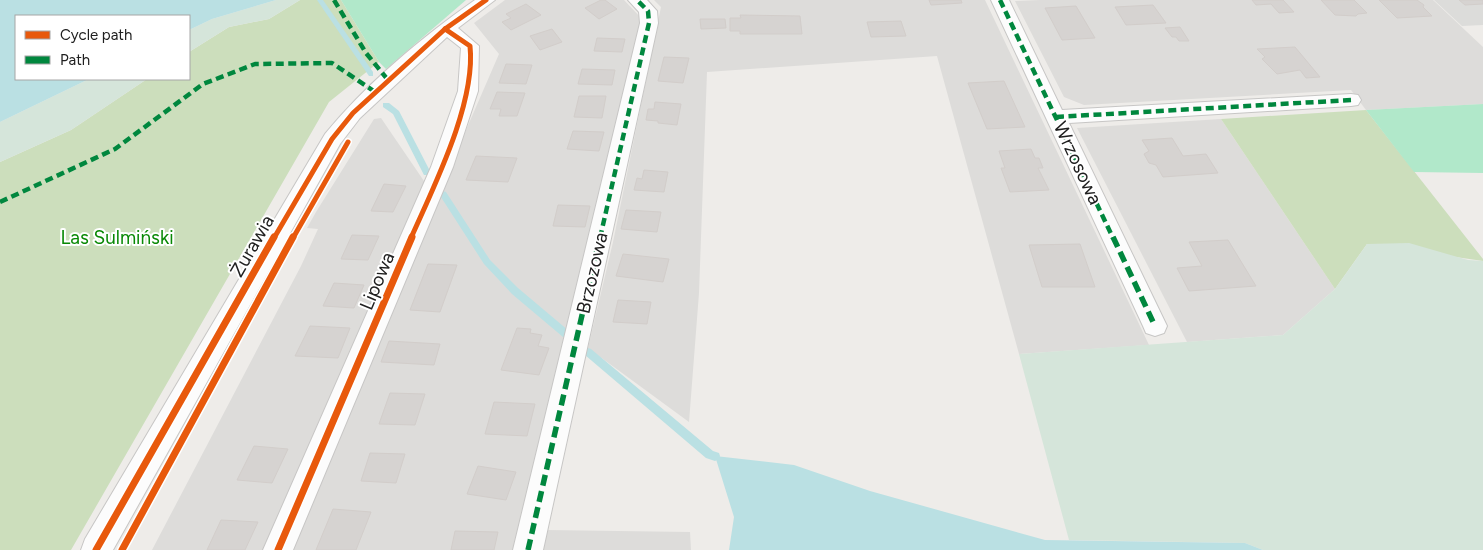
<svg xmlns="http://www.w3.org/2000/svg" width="1483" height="550" font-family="Figtree,sans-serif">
<rect width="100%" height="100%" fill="#eeece9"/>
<g fill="#dddcda">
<polygon points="505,0 624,0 643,20 516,550 292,550 440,190 499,54 474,23"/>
<polygon points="654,0 985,0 1149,345 1019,354 937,56 707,72 699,293 689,422 588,348 613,242 661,7"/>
<polygon points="1040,0 1433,0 1483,47 1483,104 1366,110 1351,90 1084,105 1064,97 1015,1"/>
<polygon points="381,118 426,184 266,550 152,550 301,266 318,229 307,228 316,212 374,119"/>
<polygon points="1221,119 1335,289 1283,335 1187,342 1077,128"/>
<polygon points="546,530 690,532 691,550 541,550"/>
</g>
<polygon fill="#dcdcda" points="1434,0 1483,0 1483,25 1462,26"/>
<g fill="#ccdebc">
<polygon points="300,0 341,0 379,62 329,102 71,550 0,550 0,162 71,130 147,79 189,79 189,52 229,27 269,19"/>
<polygon points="1366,110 1483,259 1483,261 1367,244 1335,289 1221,119"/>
</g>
<g fill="#d5e5da">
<polygon points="276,0 300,0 269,19 229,27 189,52 189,30 212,19"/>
<polygon points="89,79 147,79 71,130 0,162 0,122"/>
<polygon points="1409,243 1468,260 1483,261 1483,550 1263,550 1245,543 1069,540 1019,354 1283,335 1335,289 1367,244"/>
</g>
<g fill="#b1e8ca">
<polygon points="341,0 466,0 386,69 379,62"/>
<polygon points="1483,104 1483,173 1414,172 1366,110"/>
</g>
<g fill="#bae0e3">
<polygon points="0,0 276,0 212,19 189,30 189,16 16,16 16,79 89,79 0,122"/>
<polygon points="715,456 794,465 870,491 1045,540 1245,543 1263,550 729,550 734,517"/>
</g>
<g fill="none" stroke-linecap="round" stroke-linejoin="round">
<g fill="#bae0e3" fill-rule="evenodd">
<polygon points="317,0 323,0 373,72 373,76 369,76"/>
<polygon points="383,103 389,103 399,111 431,173 430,175 424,175 393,114 383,107"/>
<polygon points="443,191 446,192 490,260 518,288 569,331 571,334 569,337 566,338 563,337 512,294 484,264 439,194"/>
<polygon points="588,348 591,349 713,451 719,453 720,456 719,459 715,461 706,458 585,355 583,352 585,349"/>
</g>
</g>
<g fill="#d6d3d1" stroke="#d2cdca">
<polygon points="601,0 605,0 617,9 599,19 585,8"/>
<polygon points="929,0 961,0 962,3 931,5"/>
<polygon points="1252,0 1283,0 1294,12 1279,13 1271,4 1256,5"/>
<polygon points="1321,0 1354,0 1367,13 1358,14 1356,16 1335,15"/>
<polygon points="1379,0 1417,0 1424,5 1423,7 1432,16 1397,18"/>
<polygon points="1459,0 1483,0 1483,4 1465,5"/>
<polygon points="526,4 541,15 511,30 502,22 511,18 506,14"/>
<polygon points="1153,5 1166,23 1126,25 1115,7"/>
<polygon points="1076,6 1095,38 1062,40 1045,8"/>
<polygon points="740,15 800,16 802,34 740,34 740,31 730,31 730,18 741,18"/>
<polygon points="700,19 725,19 726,28 701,29"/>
<polygon points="901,21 906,36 871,37 867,22"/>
<polygon points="1180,27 1189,41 1179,41 1176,37 1172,37 1165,28"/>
<polygon points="552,29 562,42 540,50 530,36"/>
<polygon points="597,38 625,39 622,52 594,51"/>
<polygon points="1295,47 1320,77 1306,78 1300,70 1277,74 1262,59 1265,57 1257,49"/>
<polygon points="664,57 689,58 683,83 658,81"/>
<polygon points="506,64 532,65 526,84 499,83"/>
<polygon points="582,69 615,70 612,85 578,84"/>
<polygon points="1004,81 1025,127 987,129 968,83"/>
<polygon points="497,92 525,93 517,116 499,116 501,109 490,109"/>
<polygon points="579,96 606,96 602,118 574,117"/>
<polygon points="655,102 681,104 677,125 658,123 658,121 646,120 648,109 654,109"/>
<polygon points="573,131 604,132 599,151 567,149"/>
<polygon points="1172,138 1183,156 1206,154 1218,173 1163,177 1156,165 1149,163 1144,154 1149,151 1142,140"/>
<polygon points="1031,149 1035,158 1039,158 1043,168 1038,168 1049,190 1010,192 1001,168 1005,168 999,151"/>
<polygon points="476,156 517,158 508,182 466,180"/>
<polygon points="644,170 668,172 664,192 634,190 637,178 642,179"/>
<polygon points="384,184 406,186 393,212 371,211"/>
<polygon points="558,205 590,206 585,227 553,226"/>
<polygon points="626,210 661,212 657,232 621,229"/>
<polygon points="352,235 379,236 368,260 341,259"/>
<polygon points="1228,240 1256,286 1189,291 1177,268 1202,266 1189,242"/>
<polygon points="1080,244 1095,287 1042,287 1029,245"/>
<polygon points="623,254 669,259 663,282 616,276"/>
<polygon points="428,264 457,265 440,312 410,310"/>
<polygon points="334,283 364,285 354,308 323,306"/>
<polygon points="618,300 651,302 647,324 613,322"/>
<polygon points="310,326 350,328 338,358 295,356"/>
<polygon points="517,328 531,329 530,333 542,335 538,346 549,348 539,375 501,370"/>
<polygon points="389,341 440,344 434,365 381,362"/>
<polygon points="390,393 425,394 415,425 379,424"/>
<polygon points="494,402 535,404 527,436 485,434"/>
<polygon points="254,446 288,449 272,483 237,480"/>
<polygon points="370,453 405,454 396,483 361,481"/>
<polygon points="478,466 516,472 506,500 467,494"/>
<polygon points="333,509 371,512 356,550 316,550"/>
<polygon points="221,520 258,522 245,550 207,550"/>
<polygon points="455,531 498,532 494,550 451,550"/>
</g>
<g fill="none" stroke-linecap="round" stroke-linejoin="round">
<defs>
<g id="street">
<path d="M475,0H495L458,28L479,46L478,91L453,167L293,550H263L431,167L458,91L461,48L447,37L360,118L340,144L113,550H81L85,539L325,134C366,84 422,37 475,0Z"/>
<polygon points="628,0 647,0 657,11 658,23 543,550 513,550 640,23 639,12"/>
<polygon points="991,0 1009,0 1062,110 1351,94 1358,95 1361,100 1358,105 1351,106 1069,123 1167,326 1164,333 1155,336 1146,333 1143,326"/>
</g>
</defs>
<use href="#street" stroke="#c7c6c5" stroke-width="2"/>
<use href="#street" fill="#fcfcfc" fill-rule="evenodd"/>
<g stroke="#00873e" stroke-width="4.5" stroke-dasharray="8 4.5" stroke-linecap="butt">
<polyline points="334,0 366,53 388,80"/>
<polyline points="1000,0 1113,238"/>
<polyline points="1056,117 1351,100"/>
<polyline points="0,202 115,149 203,84 255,64 332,63 375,92"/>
<polyline points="600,238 649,23 648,11 637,0"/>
</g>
<g stroke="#00873e" stroke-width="5.5" stroke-dasharray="11 5.5" stroke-linecap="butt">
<polyline points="1113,237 1155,326"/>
<polyline points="528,550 600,237"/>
</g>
<defs>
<g id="cycleway-far1">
<polyline points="274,238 332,139 353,113 445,29 486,0"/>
<polyline points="293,238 348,142"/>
<path d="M411,238C434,186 476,103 470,46L445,29"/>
</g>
<g id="cycleway">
<polyline points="96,550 274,237"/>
<polyline points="122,550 293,237"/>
<polyline points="278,550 412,237"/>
</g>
</defs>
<use href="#cycleway-far1" stroke="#fff" stroke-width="8"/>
<use href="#cycleway" stroke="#fff" stroke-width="10"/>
<use href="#cycleway-far1" stroke="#e8590c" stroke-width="5"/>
<use href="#cycleway" stroke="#e8590c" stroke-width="7"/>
</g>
<g text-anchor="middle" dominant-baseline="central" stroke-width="4" stroke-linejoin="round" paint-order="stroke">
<g font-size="19" fill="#202020" stroke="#fff">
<text transform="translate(1078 163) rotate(65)">Wrzosowa</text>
<text transform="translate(252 246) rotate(-60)">Żurawia</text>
<text transform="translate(592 273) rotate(-77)">Brzozowa</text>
<text transform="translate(377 281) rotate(-67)">Lipowa</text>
</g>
<g font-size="19" fill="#088804" stroke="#fff">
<text x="117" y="237">Las Sulmiński</text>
</g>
</g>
<rect x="15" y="15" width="175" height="65" fill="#ffffff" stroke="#a6a6a6"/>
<rect x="25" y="31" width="25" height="8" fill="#e8590c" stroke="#a6a6a6"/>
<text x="60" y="40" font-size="15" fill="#202020">Cycle path</text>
<rect x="25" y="56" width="25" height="8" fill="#00873e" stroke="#a6a6a6"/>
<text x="60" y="65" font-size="15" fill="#202020">Path</text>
</svg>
